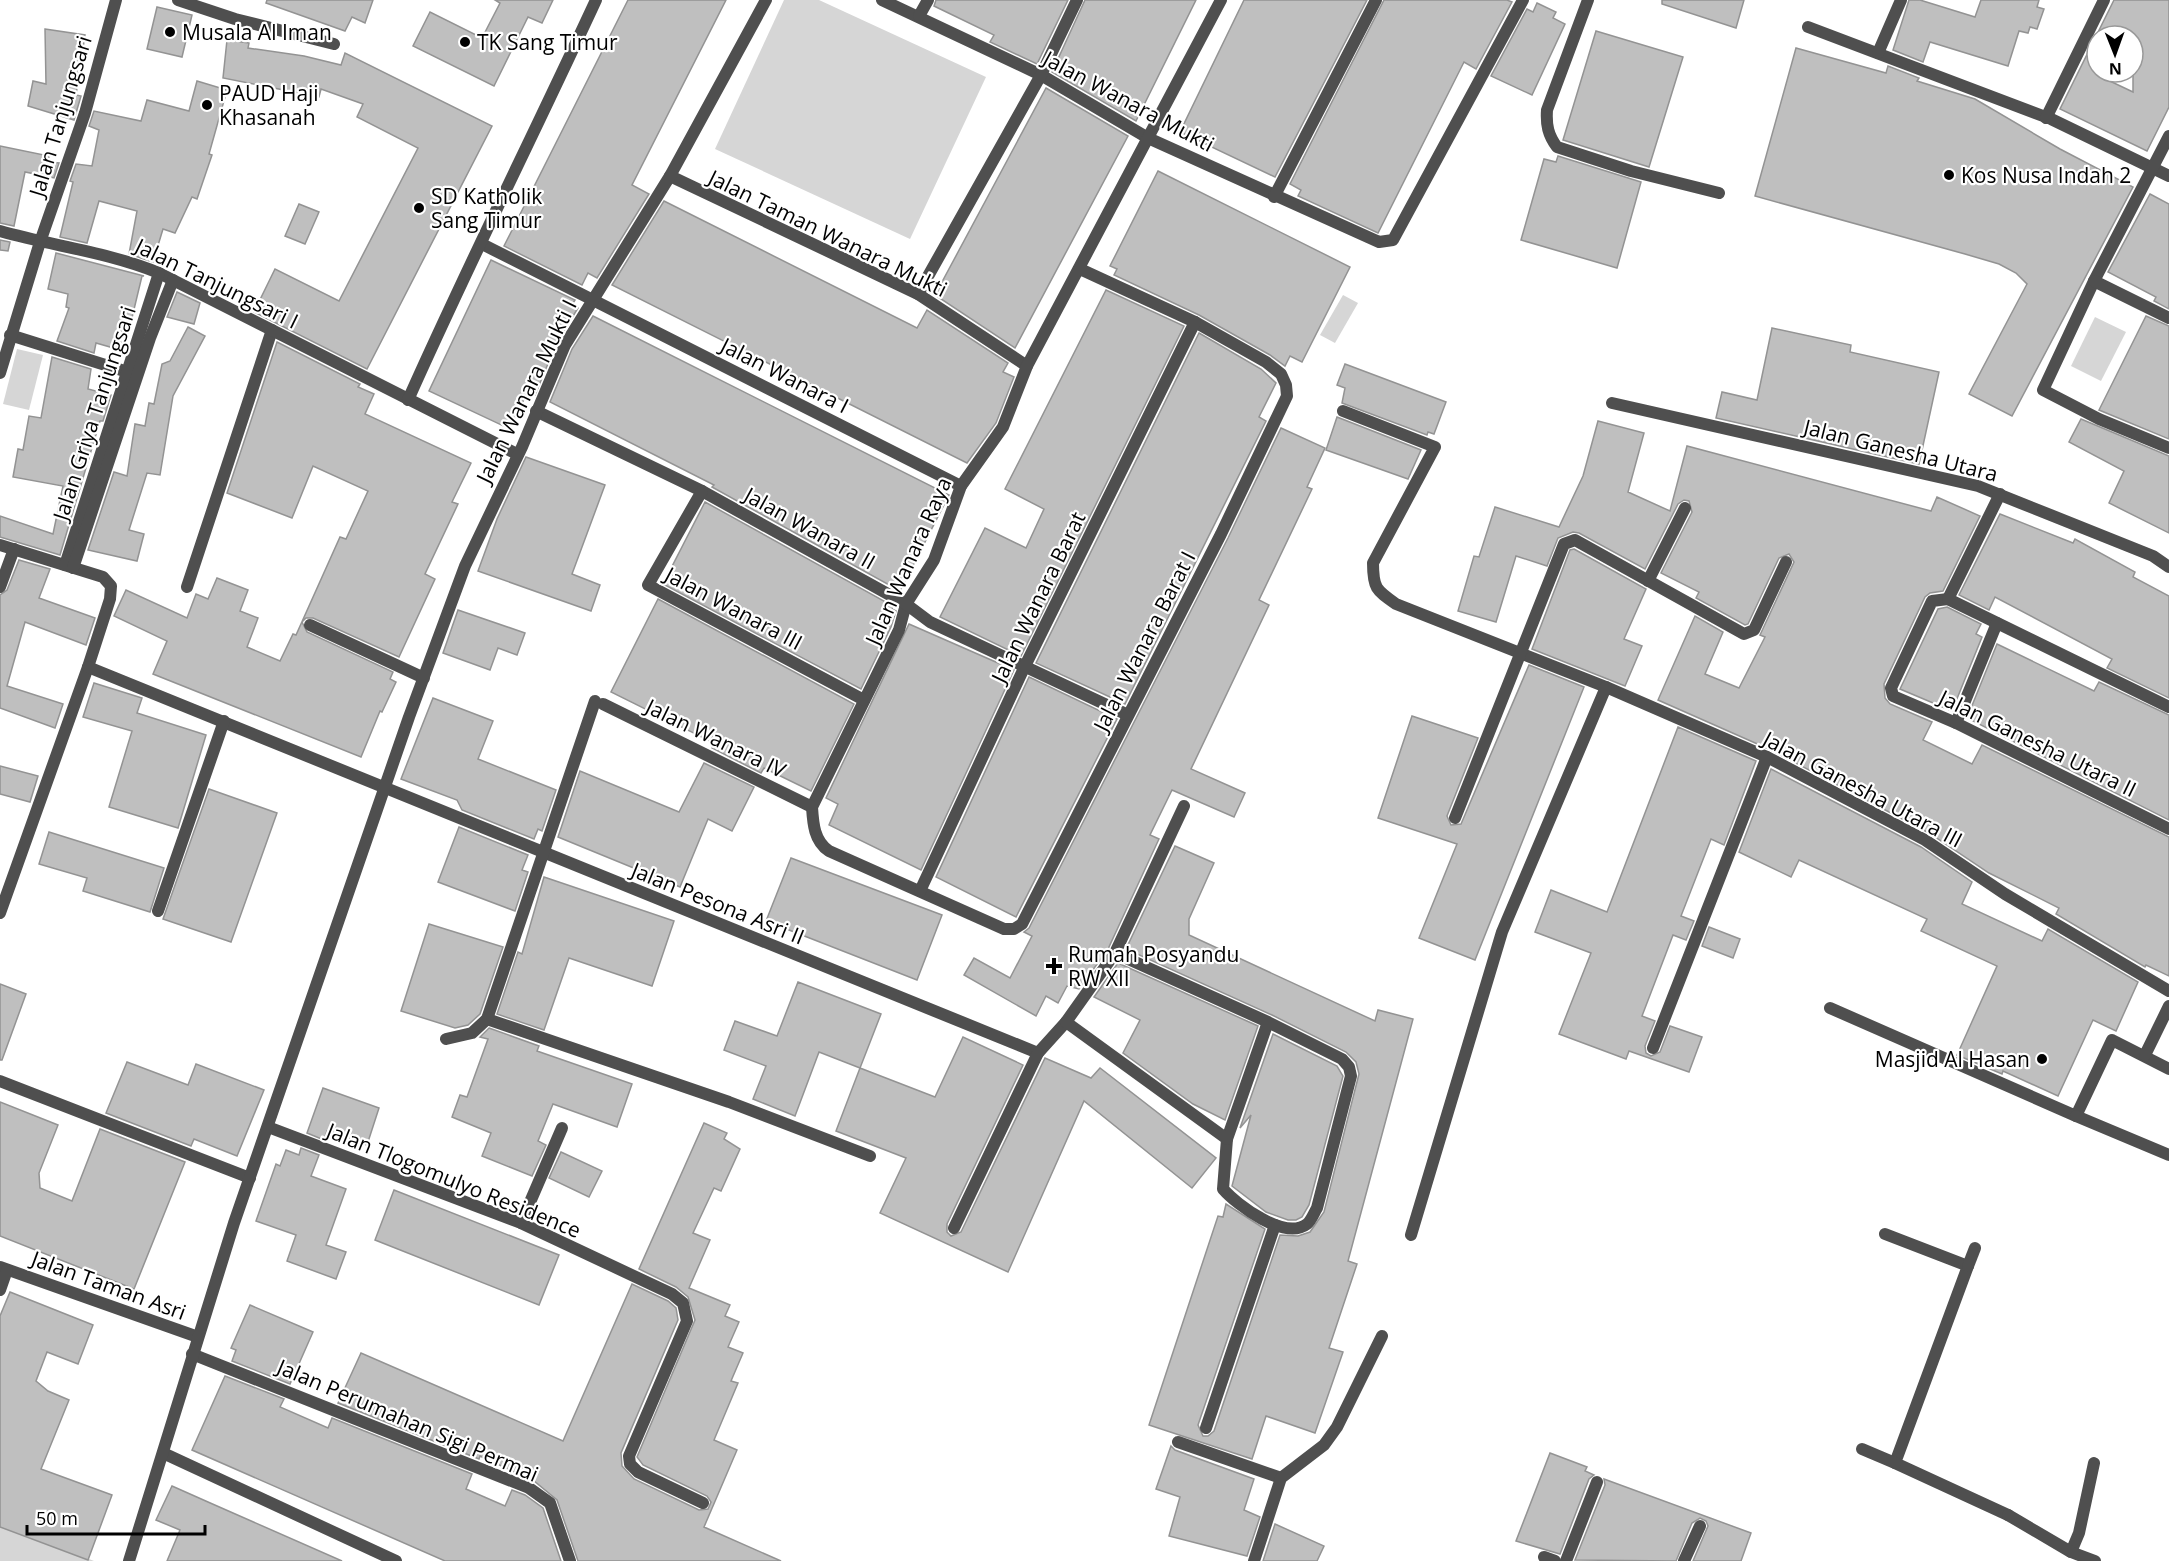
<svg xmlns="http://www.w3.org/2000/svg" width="2169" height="1561" font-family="'Open Sans',sans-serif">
<rect width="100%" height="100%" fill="#fff"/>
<g fill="#d6d6d6">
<polygon points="784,0 819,0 986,77 910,239 715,149"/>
<polygon points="1343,295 1358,303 1335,343 1320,335"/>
<polygon points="2095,317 2126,332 2101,381 2071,366"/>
<polygon points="17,349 43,355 29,410 3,404"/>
<polygon points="0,1523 94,1561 0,1561"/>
</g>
<g fill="#bfbfbf" stroke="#939393" stroke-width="1.5" fill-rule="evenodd">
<polygon points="267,0 373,0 365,23 352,17 345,31 266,3"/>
<polygon points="495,0 553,0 542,23 528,17 494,86 413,46 430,12 482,38 500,3"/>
<polygon points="628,0 726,0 632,185 649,194 597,278 588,273 582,285 504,246"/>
<polygon points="936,0 1068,0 1037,64 990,42 994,35 934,6"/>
<polygon points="1085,0 1196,0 1136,121 1052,72"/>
<polygon points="1244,0 1367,0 1275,177 1180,132"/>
<polygon points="1384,0 1507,0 1512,2 1476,69 1464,62 1378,233 1298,196 1301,190 1290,184"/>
<polygon points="1662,0 1744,0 1736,28 1662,4"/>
<polygon points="1909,0 1920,0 1975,17 1981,0 2039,0 2037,7 2044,9 2037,29 2030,27 2028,33 2019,31 2008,66 1930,42 1923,62 1893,50"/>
<path d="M2114,0H2169V107L2147,151L2060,109ZM2097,36H2133V92L2097,75Z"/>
<polygon points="1537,3 1556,12 1553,18 1565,24 1532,95 1491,76 1527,9 1533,12"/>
<polygon points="157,7 192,15 182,57 147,49"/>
<polygon points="45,29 85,35 76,95 81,96 74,120 28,106 33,81 46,84"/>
<polygon points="1596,31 1683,57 1649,167 1563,140"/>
<polygon points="227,40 249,43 248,48 304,56 341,65 345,53 492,126 367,369 254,312 275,269 339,301 418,148 357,117 363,104 321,89 319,97 223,78"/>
<polygon points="1796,48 1886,73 1888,66 1919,78 1917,81 1975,99 2060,149 2133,187 2012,416 1969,394 2027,284 2016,273 1999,264 1965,254 1755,196"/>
<polygon points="197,81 227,90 209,154 212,155 197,199 192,197 175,233 163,229 153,262 129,254 137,211 99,201 87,243 60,237 73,182 70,181 76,164 92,166 99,130 89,126 94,111 141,121 147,100 189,111"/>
<polygon points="1046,88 1128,136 1015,348 935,295"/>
<polygon points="0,146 49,156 48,162 59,163 54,178 25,172 14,226 0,223"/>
<polygon points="1558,156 1641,182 1617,268 1521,240 1544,159 1556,162"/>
<polygon points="1158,171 1350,267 1302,362 1290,356 1285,366 1270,355 1199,315 1114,275 1117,269 1110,266"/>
<polygon points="2150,194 2169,204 2169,309 2154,301 2156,297 2108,272"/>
<polygon points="664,201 917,328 927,310 1008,363 1003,372 1014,377 996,423 967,463 612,285"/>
<polygon points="299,204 319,212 305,244 285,236"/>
<polygon points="0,240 10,242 8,251 0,250"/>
<polygon points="56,253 144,276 142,276 124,351 96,343 94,353 57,341 69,308 66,307 68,294 48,289"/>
<polygon points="491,260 575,300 572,305 578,308 557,342 535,395 528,391 510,429 429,391"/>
<polygon points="1106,290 1184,326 1021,656 940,617 985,528 1026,548 1044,509 1005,489"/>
<polygon points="177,292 200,303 194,324 167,317"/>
<polygon points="593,316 949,495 900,591 712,487 714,485 550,402 572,349"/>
<polygon points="2146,316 2169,326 2169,439 2099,410"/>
<polygon points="188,327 205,336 173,396 160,475 147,473 129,530 144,534 137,561 88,550 114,472 127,476 135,424 145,426 149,403 154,404 162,364 170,361"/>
<polygon points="1772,328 1851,345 1850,352 1939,372 1919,464 1716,418 1722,392 1757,400"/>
<polygon points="1199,333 1261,369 1276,383 1259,417 1266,421 1125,704 1036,663"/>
<polygon points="277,342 360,384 358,387 374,394 365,414 471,463 452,502 458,504 425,574 435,579 399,657 313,618 306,618 302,622 307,632 393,672 390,679 396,682 382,712 380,711 361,757 153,674 167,641 114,616 126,590 187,618 196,594 208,599 217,578 248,590 240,611 258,618 247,647 280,661 293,634 296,635 340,537 346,539 368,491 313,466 292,518 227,493"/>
<polygon points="52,357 91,369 88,389 111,395 103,421 100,421 60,555 0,537 0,516 53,534 63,486 13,477 18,449 23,450 29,416 41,418"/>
<polygon points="1345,364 1446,402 1434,434 1428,432 1427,435 1342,403 1345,388 1337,385"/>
<polygon points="1337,417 1421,450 1408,479 1326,450"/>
<polygon points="2081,419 2169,456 2169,533 2109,503 2124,471 2069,442"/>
<polygon points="1598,421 1644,433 1628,492 1670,511 1687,446 1931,511 1937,497 1980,516 1943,591 1930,593 1925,597 1884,684 1885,698 1890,704 1932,722 1923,740 1972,764 1982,745 2169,837 2169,976 2146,965 2145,967 2056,914 2059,908 1989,873 1929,833 1771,750 1658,700 1695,616 1723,632 1705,674 1739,688 1765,637 1760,635 1794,562 1789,554 1779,558 1748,624 1745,625 1696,598 1699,592 1661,573 1692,512 1689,501 1684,500 1678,504 1645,569 1579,533 1573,532 1558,538 1547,566 1516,556 1496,622 1458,611 1474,556 1479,557 1495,507 1559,527 1583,476"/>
<polygon points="1281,428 1325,448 1307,487 1312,489 1259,600 1269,605 1191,769 1245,793 1234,817 1172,790 1150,835 1159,839 1108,949 1079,989 1067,986 1058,1003 1046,996 1036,1016 964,975 974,958 1010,978 1032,936 1024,932 1029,928 1228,538"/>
<polygon points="526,457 605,485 572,574 600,585 591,611 478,571 497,519"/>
<polygon points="705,502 893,606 892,609 896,611 891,627 861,689 663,584"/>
<polygon points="2000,514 2073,543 2075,539 2135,572 2133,577 2169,596 2169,698 2107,668 2112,659 1995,597 1989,610 1959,595"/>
<polygon points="1574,549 1646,589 1624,639 1642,646 1625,686 1532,649 1570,550"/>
<polygon points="19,560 50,569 39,598 95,618 86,645 25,622 7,686 63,704 55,728 0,708 0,595 7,590"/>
<polygon points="658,599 854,704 811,791 764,768 761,773 712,748 714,743 611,692"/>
<polygon points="1947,607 1981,624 1976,634 1982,637 1952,711 1900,689 1938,609"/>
<polygon points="458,610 525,633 517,655 498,648 490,670 443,653"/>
<polygon points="909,624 1014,670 921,870 829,825 838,804 826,798"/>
<polygon points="1997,644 2094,691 2099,682 2169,715 2169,820 1967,718"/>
<polygon points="1529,665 1584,687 1475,960 1419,938 1457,844 1378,818 1412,716 1478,738 1447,816 1451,825 1461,824"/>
<polygon points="1029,677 1117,719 1016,917 936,877"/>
<polygon points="94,683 142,698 137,713 206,735 178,828 109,807 132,731 83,717"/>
<polygon points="433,698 493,721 478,759 556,790 542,831 538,829 534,839 462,810 457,800 401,779"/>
<polygon points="1678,727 1756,761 1724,845 1711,839 1681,916 1694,921 1686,940 1673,935 1642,1016 1655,1021 1645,1046 1646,1053 1651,1056 1660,1052 1670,1026 1702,1037 1689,1072 1629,1051 1626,1059 1559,1034 1591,953 1535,932 1551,890 1607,912"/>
<polygon points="704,763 754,787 732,831 708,819 680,887 558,837 580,771 679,812"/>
<polygon points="0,766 38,776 30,802 0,794"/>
<polygon points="1771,769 1921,847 1972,882 1962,904 2042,941 2048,929 2138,982 2116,1031 2093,1020 2058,1096 2003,1071 2002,1074 1957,1055 1997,966 1921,931 1927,919 1799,860 1791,877 1739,852"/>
<polygon points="209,789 277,813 231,942 163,919"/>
<polygon points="459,827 528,855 522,870 528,872 515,911 438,882"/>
<polygon points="49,832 164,868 150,912 83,891 87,878 39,864"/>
<polygon points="1175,846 1214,863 1189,919 1189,935 1375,1021 1378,1010 1413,1019 1348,1261 1357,1264 1329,1348 1343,1352 1315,1433 1266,1416 1252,1459 1149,1425 1218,1216 1223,1217 1226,1204 1265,1229 1198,1425 1203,1436 1208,1436 1214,1431 1280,1235 1298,1236 1310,1232 1324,1212 1359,1074 1356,1062 1346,1052 1272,1015 1126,949"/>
<polygon points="791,858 942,915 917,980 766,921"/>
<polygon points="544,877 674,921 652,986 569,958 544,1030 497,1014 518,952 522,954"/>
<polygon points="429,924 503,947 480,1014 468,1025 455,1028 401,1011"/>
<polygon points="1709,927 1740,939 1733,958 1702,946"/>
<polygon points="1118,963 1258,1026 1225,1120 1193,1104 1123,1053 1140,1020 1094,997"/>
<polygon points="798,982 881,1014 860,1068 935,1097 963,1037 1023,1065 947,1224 947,1232 951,1236 961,1232 1045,1058 1091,1078 1100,1068 1216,1158 1192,1188 1084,1101 1008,1272 880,1213 906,1158 836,1131 860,1068 819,1052 795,1116 753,1099 766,1066 724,1050 735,1021 777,1036"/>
<polygon points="0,984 26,994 2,1060 0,1060"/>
<polygon points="489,1028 539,1046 537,1051 632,1084 617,1127 553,1104 538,1141 546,1145 532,1176 482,1156 491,1133 452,1117 460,1095 467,1097 488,1039 480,1037"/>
<polygon points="1273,1034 1337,1066 1343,1076 1309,1205 1302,1217 1296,1220 1288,1220 1266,1212 1232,1186 1251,1115 1240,1128"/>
<polygon points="127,1062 188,1085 196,1064 264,1090 237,1156 194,1139 191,1146 106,1113"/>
<polygon points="323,1088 379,1108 367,1145 327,1131 324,1140 307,1133"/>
<polygon points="0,1102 58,1125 39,1173 40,1188 72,1201 100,1129 185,1162 134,1289 0,1236"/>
<polygon points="704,1123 727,1133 724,1139 740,1149 721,1191 714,1188 693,1233 710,1240 689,1288 730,1305 725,1316 739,1322 728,1347 743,1353 731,1381 738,1383 714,1440 737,1450 704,1527 781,1561 578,1561 557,1500 534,1481 480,1456 479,1459 338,1403 361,1353 563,1441 632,1284 668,1301 676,1308 678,1320 621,1453 622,1466 634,1479 699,1510 708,1509 711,1502 707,1496 643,1465 637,1457 695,1320 688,1297 676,1287 639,1269"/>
<polygon points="301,1148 319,1155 311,1176 346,1189 326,1245 346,1252 336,1279 287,1261 296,1235 256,1221 276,1164 280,1166 286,1150 299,1155"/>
<polygon points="561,1152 602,1171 589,1197 549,1178"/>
<polygon points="394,1190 559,1255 539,1305 375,1240"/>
<polygon points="10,1292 93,1325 78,1364 47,1352 36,1381 48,1391 69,1400 41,1469 112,1495 88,1560 0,1527 0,1316"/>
<polygon points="250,1305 313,1332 290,1384 232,1361 236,1350 231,1348"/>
<polygon points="225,1376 284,1399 280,1407 328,1428 332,1418 472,1474 466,1489 505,1506 512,1490 525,1495 543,1508 561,1561 445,1561 192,1450"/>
<polygon points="1171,1446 1175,1450 1254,1479 1244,1510 1260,1517 1247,1556 1169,1536 1180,1497 1156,1489"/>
<polygon points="1550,1453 1587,1467 1585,1471 1594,1475 1589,1479 1560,1554 1516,1541"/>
<polygon points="1604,1479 1751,1533 1741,1561 1693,1561 1708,1526 1706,1521 1700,1518 1692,1523 1676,1561 1575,1560 1605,1485"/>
<polygon points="172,1486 208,1502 342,1561 167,1561 180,1530 156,1520"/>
<polygon points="1275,1524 1324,1546 1317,1561 1263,1561"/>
</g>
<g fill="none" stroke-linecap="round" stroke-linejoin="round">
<g stroke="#4f4f4f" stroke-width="12">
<polyline points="187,587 272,330"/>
<polyline points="1885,1234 1968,1266 1895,1463 2008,1515"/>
<polyline points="1968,1266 1975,1248"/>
<polyline points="1862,1449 1895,1463"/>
<polyline points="2071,1552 2079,1533 2094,1463"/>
</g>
<g stroke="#4f4f4f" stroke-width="12">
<polyline points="178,0 235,19 334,44"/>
<polyline points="882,0 1041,75 1148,138 1379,242 1393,240 1523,0"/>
<path d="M1588,0L1547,110C1546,125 1548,135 1557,147L1631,171L1719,193"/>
<polyline points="919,16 928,0"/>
<polyline points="1808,27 2051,119 2169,176"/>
<polyline points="1878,53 1901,0"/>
<polyline points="2046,118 2104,0"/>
<polyline points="2169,136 2094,281 2043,390 2099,419 2169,448"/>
<polyline points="670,176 918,294 1027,366"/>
<polyline points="1274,197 1376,0"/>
<path d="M0,231C53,246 108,252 159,273L517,454"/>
<polyline points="482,244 961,486"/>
<path d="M1080,269L1195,322L1266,362L1281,374L1286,385L1287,396L1221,534L1022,924L1014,929H1004L829,851C814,841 813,823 812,807L899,630L906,604L934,560L961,486L1003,427L1027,366L1221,0"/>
<polyline points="2094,281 2169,318"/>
<polyline points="918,294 1041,75 1077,0"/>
<polyline points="10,335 134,374"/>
<polyline points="0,373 40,242 85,113 116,0"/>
<path d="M408,400C468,265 534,134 596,0"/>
<polyline points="1612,403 1978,486 2153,556 2169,567"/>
<polyline points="536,411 702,491 906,604 930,622 1128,715"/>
<path d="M1343,411L1435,447L1373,563C1373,588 1376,590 1396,604L1606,687L1767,757L1925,840L2005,894L2169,991"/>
<polyline points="702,491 648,585 864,700"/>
<polyline points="0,545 103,577 111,586 110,599 88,667 0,913"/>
<polyline points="65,565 159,273"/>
<polyline points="73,568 150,338 173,280"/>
<polyline points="1648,581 1685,508"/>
<polyline points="0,587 14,549"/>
<polyline points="1948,599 1932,601 1891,688 1893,696 1956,723 2169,829"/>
<polyline points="1948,599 2169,707"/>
<polyline points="1948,599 2000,494"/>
<polyline points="310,625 424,678"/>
<polyline points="88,667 1038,1053 1066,1022 1115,953 1184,806"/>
<polyline points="603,704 812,807"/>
<polyline points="1956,723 1997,623"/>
<polyline points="1455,818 1564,544 1575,540 1744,634 1754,630 1786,562"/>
<polyline points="920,891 1024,668 1195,322"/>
<polyline points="158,911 224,721"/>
<path d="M1115,953L1268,1022L1342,1059L1349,1067L1351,1076L1317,1208C1314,1213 1311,1221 1307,1224C1285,1241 1237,1205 1223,1189L1227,1139L1268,1022"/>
<polyline points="1830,1008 2076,1116 2112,1040 2169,1069"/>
<polyline points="487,1019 729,1102 870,1156"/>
<polyline points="1066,1022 1227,1139"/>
<polyline points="446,1039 472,1033 487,1019 595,701"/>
<polyline points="1653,1048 1767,757"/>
<polyline points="2145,1055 2169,1006"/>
<polyline points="0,1081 250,1178"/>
<polyline points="2076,1116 2169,1155"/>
<polyline points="268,1127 521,1223 672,1294 683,1303 687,1321 629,1456 630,1464 638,1472 703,1503"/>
<polyline points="521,1223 562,1128"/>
<polyline points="954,1228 1038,1053"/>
<polyline points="1411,1235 1502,932 1606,687"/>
<polyline points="0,1267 198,1337"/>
<polyline points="0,1290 7,1270"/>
<polyline points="192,1354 529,1488 550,1503 570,1561"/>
<polyline points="1206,1428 1275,1225"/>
<polyline points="1178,1442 1281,1478"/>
<polyline points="163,1453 396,1561"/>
<polyline points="2008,1515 2071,1552 2095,1561"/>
<polyline points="1544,1557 1555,1561"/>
<polyline points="129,1561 234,1223 409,717 465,566 522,447 565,345 670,176 766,0"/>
<polyline points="1254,1561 1281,1478 1324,1445 1337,1427 1382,1336"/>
<polyline points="1566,1561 1597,1482"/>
<polyline points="1684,1561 1700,1526"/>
</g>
</g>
<g fill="#000" stroke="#fff" stroke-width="2">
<circle cx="170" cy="32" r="6"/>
<circle cx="465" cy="42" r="6"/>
<circle cx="207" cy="105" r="6"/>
<circle cx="1949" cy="175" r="6"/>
<circle cx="419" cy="208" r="6"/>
<path d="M1051 957h6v6h6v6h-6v6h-6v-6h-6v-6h6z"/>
<circle cx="2042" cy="1059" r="6"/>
</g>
<g text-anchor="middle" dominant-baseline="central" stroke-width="4.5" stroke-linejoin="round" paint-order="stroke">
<g font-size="21" fill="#000" stroke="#fff" text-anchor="start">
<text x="182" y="32">Musala Al Iman</text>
<text x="477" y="42">TK Sang Timur</text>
<text x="219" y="93">PAUD Haji<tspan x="219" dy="24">Khasanah</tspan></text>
<text x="1961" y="175">Kos Nusa Indah 2</text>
<text x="431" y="196">SD Katholik<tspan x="431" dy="24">Sang Timur</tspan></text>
<text x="1068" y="954">Rumah Posyandu<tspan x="1068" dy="24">RW XII</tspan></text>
<text x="2030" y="1059" text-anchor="end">Masjid Al Hasan</text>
</g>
<g font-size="21" fill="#000" stroke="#fff">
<text transform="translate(1129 101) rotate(28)">Jalan Wanara Mukti</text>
<text transform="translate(60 116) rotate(-73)">Jalan Tanjungsari</text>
<text transform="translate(828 233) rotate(26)">Jalan Taman Wanara Mukti</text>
<text transform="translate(217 283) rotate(26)">Jalan Tanjungsari I</text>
<text transform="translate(785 375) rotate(27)">Jalan Wanara I</text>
<text transform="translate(526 391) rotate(-64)">Jalan Wanara Mukti I</text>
<text transform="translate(94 413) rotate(-72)">Jalan Griya Tanjungsari</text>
<text transform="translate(1901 450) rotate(14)">Jalan Ganesha Utara</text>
<text transform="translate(810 528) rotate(29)">Jalan Wanara II</text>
<text transform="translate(908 561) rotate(-66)">Jalan Wanara Raya</text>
<text transform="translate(1038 597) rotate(-64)">Jalan Wanara Barat</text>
<text transform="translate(734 608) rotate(28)">Jalan Wanara III</text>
<text transform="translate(1144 641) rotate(-63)">Jalan Wanara Barat I</text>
<text transform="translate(716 738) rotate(26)">Jalan Wanara IV</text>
<text transform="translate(2038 743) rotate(26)">Jalan Ganesha Utara II</text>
<text transform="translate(1863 789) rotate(28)">Jalan Ganesha Utara III</text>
<text transform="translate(718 903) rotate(22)">Jalan Pesona Asri II</text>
<text transform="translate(454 1180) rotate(22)">Jalan Tlogomulyo Residence</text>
<text transform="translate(109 1285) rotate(20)">Jalan Taman Asri</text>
<text transform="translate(408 1420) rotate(23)">Jalan Perumahan Sigi Permai</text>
</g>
</g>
<g transform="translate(2115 54) rotate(179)"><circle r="28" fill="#ffffff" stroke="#999999" stroke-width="1.5"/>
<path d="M0-4.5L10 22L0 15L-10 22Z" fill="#000000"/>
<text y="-9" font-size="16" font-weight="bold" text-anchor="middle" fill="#000000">N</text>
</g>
<path d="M27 1525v9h178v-9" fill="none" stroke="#000000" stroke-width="3"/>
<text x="36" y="1525" font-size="18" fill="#000000" stroke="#ffffff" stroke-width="4.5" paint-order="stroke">50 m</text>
</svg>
